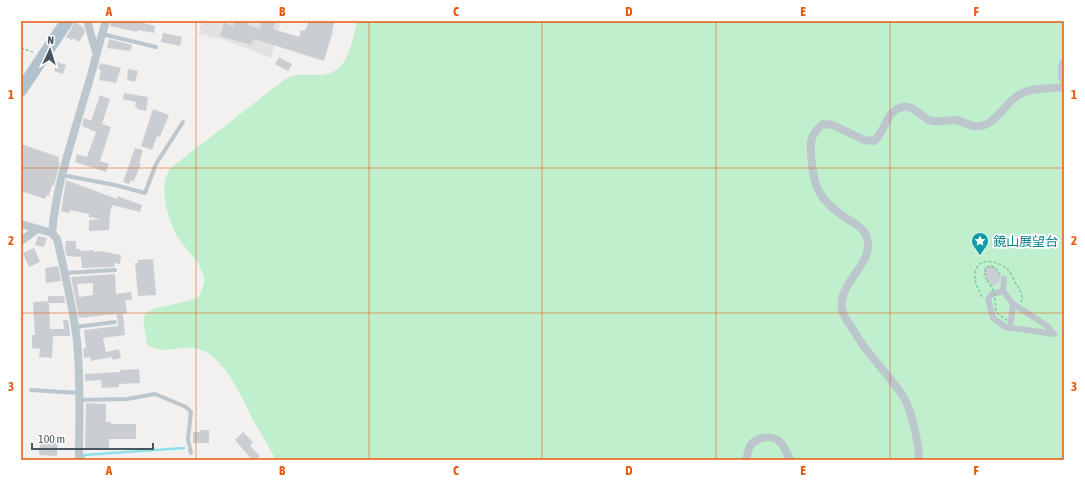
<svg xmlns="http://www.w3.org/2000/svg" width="1085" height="481" font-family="'Asap Condensed','Noto Sans JP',sans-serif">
<rect width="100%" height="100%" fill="#f3f0f0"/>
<polygon fill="#e4e1e2" points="202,21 281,21 271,58 225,40 198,34"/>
<path fill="#c0efce" d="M357,21H1064V460H276C269,447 261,433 253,420C241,396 224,353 194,348C178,345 161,356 147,344L143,319L146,313L153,309L184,302L198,298C201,291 205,285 204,278C201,262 187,251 179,239C168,222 157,185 171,168C174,165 178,162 181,160L284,80C295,73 305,75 317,75C349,76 351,44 357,21Z"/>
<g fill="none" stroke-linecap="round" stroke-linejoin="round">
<polyline stroke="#8ee0eb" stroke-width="2.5" points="84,460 84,455 184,448"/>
</g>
<g fill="#caced3" fill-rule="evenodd">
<polygon points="111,21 140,21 139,22 155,26 154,33 138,30 137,32 110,26"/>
<polygon points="235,21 249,21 247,25 260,29 262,21 276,21 273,29 299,37 301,30 305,31 309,21 335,21 332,30 333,31 324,61 254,39 251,45 220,36 224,23 233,26"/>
<polygon points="75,22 83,27 85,32 79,42 73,38 72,40 66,37"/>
<polygon points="163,33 182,37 180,46 161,42"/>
<polygon points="109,39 132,45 131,51 107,48"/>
<polygon points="279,57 292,64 288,71 275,64"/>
<polygon points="57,62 66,65 63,74 54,71"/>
<polygon points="100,63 121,68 116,83 99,80 101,70 98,69"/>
<polygon points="128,69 138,71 135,82 127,80"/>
<polygon points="124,93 148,97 146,111 137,109 137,107 135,107 136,102 123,99"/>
<polygon points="100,95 110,99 102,124 111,127 100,161 109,164 106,172 75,162 77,154 87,157 96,132 82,126 84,118 91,121"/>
<polygon points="153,109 169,115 160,137 157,136 152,150 141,146"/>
<polygon points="21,144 59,157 58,162 60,162 54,186 52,185 49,196 47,195 45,199 21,191"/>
<polygon points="135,148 143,150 139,163 141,164 138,171 134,181 131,180 129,184 123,182"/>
<polygon points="66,180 117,199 117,196 142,205 140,212 112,205 110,213 109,230 89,231 89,220 101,219 89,217 89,214 70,210 69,213 61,211"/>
<polygon points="38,236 47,238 44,247 35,245"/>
<polygon points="66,241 76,241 76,249 80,249 80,251 94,250 94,252 100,251 121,255 120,264 114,263 115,267 82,268 81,257 67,256 65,250"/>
<polygon points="34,248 40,262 29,267 23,253"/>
<polygon points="153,259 156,295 138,296 135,263 138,263 138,260"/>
<polygon points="989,265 994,266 1001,276 999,282 993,287 984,273 984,268"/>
<polygon points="58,266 61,281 46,283 45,268"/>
<path d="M115,274L116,294L131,292L132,300H125L127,313L123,314L125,335L103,338L106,352L119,349L121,358L113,360L112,357L91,361L90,357L84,358L83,349L86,348L84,330L118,326V321L116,314L79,318L71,277ZM93,283V295L79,297L77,284Z"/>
<polygon points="48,296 64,296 65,303 49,303 50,329 64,329 63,320 68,320 70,333 70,336 53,336 52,358 39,357 40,349 32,348 32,335 35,335 33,302 48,301"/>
<polygon points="139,369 140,383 119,384 119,387 102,388 101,380 85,381 85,374 120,372 120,370"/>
<polygon points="86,403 106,404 106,422 111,422 111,424 136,424 136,439 109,439 109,449 85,449"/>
<polygon points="200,430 209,430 209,443 193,443 193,432 200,432"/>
<polygon points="243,432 253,442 250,446 260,456 256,460 252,460 235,440"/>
<polygon points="40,438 58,439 57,456 39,455"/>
</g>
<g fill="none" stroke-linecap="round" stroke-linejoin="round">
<g stroke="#79cc9b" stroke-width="1.5" stroke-dasharray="3 2" stroke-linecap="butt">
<polyline points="21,48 33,52"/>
<path d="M987,280L984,275L986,274L985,269C991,263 996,268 1000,274"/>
<path d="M982,297C978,289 974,282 975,273C978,255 1000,261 1009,271C1012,275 1014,281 1017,285C1020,290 1024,296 1021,302"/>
</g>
<g stroke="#bcc6cd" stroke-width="4">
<polyline points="102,34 156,47"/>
<polyline points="62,175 115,185 145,193 156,164 183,122"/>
<polyline points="65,273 115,270"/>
<polyline points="75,327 115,322"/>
<polyline points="31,390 79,393"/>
<polyline points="80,400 127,399 155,394 186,407 191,412 188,439 191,453"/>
</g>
<g stroke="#bcc6cd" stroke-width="6">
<polygon points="1003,291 1013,304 1046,325 1054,334 1005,327 993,318 988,299 992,294"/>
<polyline points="1003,291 1004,279"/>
<polyline points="1010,328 1013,304"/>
</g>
<g stroke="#bcc6cd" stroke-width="8">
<polyline points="87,21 96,52"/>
<path d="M21,224L52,233L57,239C65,273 73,307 77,341C81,381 79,420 79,460"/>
<path d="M52,233C56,185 72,141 85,95C93,71 98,46 106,21"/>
<polyline points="21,241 37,229"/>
<path d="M747,460C747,457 747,453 748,451C752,437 772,433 781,443C785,447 787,455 790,460"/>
<path d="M919,460C919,444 911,406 901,393C887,373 868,355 855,333C851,326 844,318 842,310C837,282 875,264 867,238C864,227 854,224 846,218C819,200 813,187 811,155C810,140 811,134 823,124L833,125L864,140L874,141C885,132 886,113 899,108C912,103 919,115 929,120C938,124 947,119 956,120C962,121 967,125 973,126C998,129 1004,99 1025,92C1037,88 1051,88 1064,87"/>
</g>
<polyline stroke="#bcc9d1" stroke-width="11" points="1064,65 1063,76 1064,78"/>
<polyline stroke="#b1c2ce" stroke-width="13" points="21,90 67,21"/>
<polyline stroke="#79cc9b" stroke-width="1.5" stroke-dasharray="3 2" stroke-linecap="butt" points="987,280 994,291 996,311 999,315 1007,320"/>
</g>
<path fill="none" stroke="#e8590c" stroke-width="1" stroke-opacity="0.55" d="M196,21V460M369,21V460M542,21V460M716,21V460M890,21V460M21,168H1064M21,313H1064"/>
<defs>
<symbol id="sight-pin" viewBox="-11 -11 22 30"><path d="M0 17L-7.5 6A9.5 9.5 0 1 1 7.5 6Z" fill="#0f9aa8" stroke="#fff"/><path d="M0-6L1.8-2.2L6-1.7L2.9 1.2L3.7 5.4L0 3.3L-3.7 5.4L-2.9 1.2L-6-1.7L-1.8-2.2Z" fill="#fff"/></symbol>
</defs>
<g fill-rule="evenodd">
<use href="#sight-pin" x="970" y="231" width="20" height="27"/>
</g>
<g text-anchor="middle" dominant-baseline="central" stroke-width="3.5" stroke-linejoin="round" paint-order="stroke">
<g font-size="13" fill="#0d838f" stroke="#fff" text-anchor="start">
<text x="993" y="241">鏡山展望台</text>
</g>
</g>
<rect width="1085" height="481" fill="none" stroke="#ffffff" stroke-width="44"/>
<g transform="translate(50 50) rotate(4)" stroke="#ffffff" stroke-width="3" paint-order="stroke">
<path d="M0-3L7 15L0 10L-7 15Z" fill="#48565d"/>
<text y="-6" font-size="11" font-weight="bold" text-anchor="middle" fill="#48565d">N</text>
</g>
<path d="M32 443v6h121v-6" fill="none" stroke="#48565d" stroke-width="2"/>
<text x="38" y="443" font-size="12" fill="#48565d" stroke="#ffffff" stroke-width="3" paint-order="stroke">100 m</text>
<rect x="22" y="22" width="1041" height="437" fill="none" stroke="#e8590c" stroke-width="1.5"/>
<g font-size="13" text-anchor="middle" font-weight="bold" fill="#e8590c">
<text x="109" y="16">A</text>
<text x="282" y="16">B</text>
<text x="456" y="16">C</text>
<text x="629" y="16">D</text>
<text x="803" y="16">E</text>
<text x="976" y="16">F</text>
<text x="11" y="99">1</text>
<text x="1074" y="99">1</text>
<text x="11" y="245">2</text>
<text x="1074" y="245">2</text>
<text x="11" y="391">3</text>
<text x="1074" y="391">3</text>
<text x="109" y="475">A</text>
<text x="282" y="475">B</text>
<text x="456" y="475">C</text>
<text x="629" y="475">D</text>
<text x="803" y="475">E</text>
<text x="976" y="475">F</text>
</g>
</svg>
